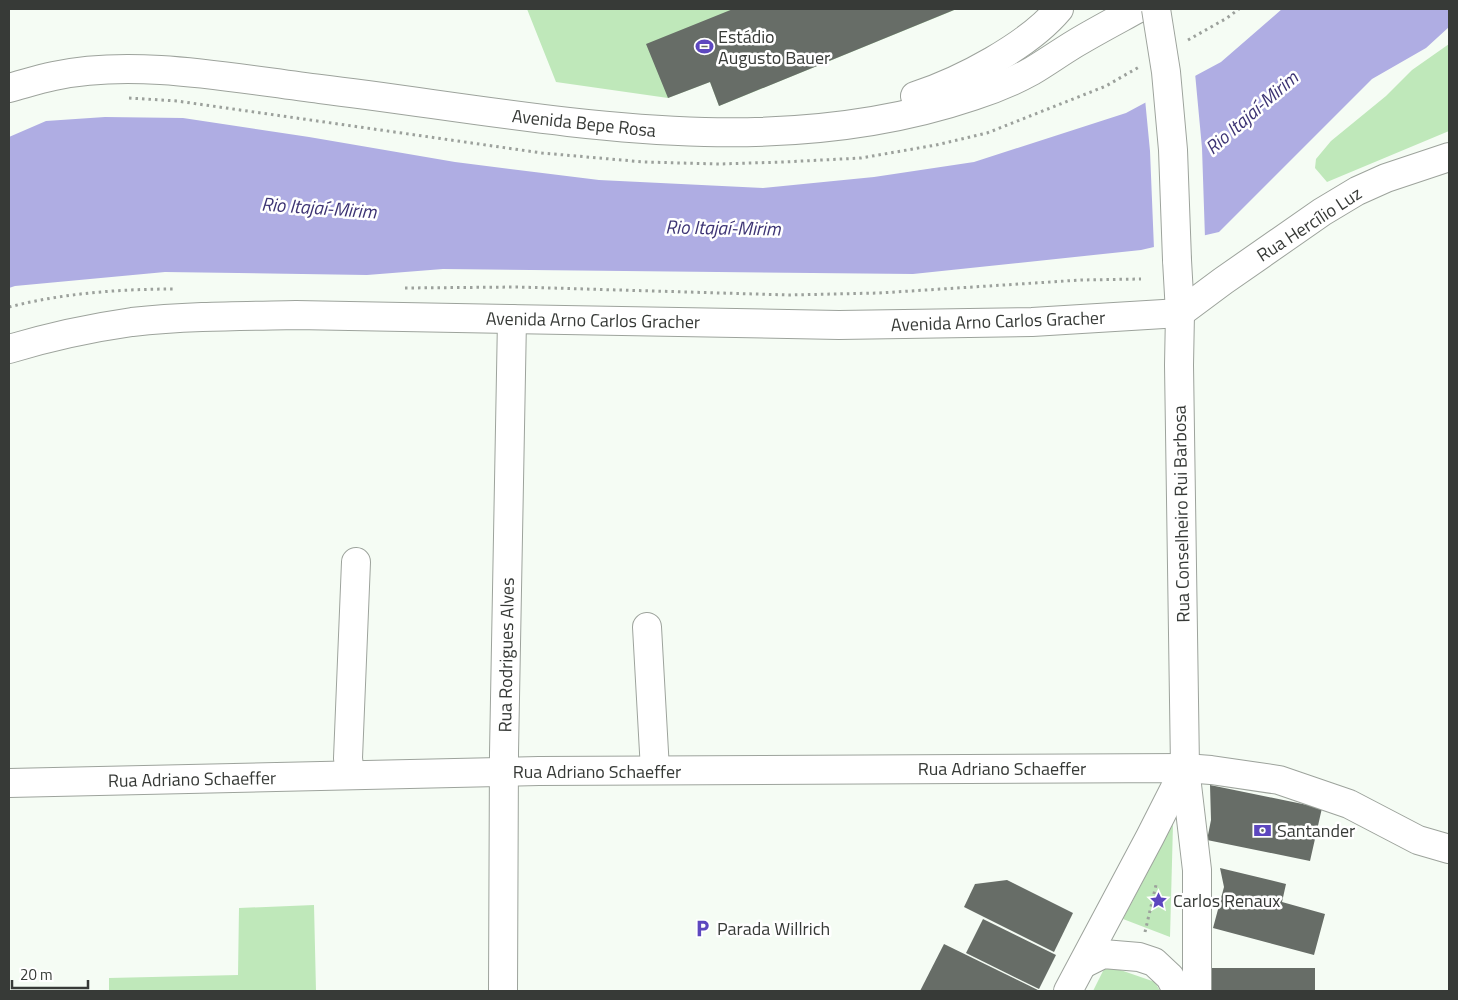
<svg xmlns="http://www.w3.org/2000/svg" width="1458" height="1000" font-family="'Titillium Web',sans-serif">
<rect width="100%" height="100%" fill="#f5fcf4"/>
<g fill="#bfe8ba">
<polygon points="527,9 957,9 719,106 710,82 668,98 556,82"/>
<polygon points="1449,44 1449,131 1327,182 1315,168 1316,159 1331,141 1386,96 1412,70"/>
<polygon points="1173,824 1170,937 1123,919"/>
<polygon points="314,905 316,991 109,991 109,978 238,975 239,908"/>
<polygon points="1106,965 1155,982 1160,991 1093,991"/>
</g>
<polygon fill="#afade3" points="1282,9 1449,9 1449,27 1426,48 1372,79 1219,232 1141,250 913,274 443,269 367,275 165,272 15,286 9,288 9,137 46,121 105,117 183,118 309,137 455,162 599,180 763,188 874,177 974,162 1126,113 1221,62"/>
<polygon fill="#f5fcf4" points="1195,73 1202,148 1205,238 1154,249 1150,151 1145,99"/>
<g fill="#676d67">
<polygon points="733,9 953,9 954,10 719,106 710,82 668,98 646,44"/>
<polygon points="1210,785 1322,808 1310,861 1207,840 1211,820"/>
<polygon points="1220,868 1286,884 1282,902 1325,914 1314,955 1213,928 1224,887"/>
<polygon points="1007,880 1073,913 1054,952 964,907 975,884"/>
<polygon points="983,919 1056,955 1039,989 966,953"/>
<polygon points="944,944 1040,991 920,991"/>
<rect x="1206" y="968" width="109" height="23"/>
</g>
<g fill="none" stroke-linecap="round" stroke-linejoin="round">
<defs>
<g id="minor">
<polyline points="647,627 655,770"/>
<polyline points="350,775 348,758 356,562"/>
<polyline points="9,783 539,771 1185,768 1211,770 1279,780 1349,804 1418,840 1449,849"/>
</g>
<g id="major">
<path d="M9,88C24,84 39,79 54,76C136,58 237,79 320,89C536,115 760,168 973,96C992,90 1014,81 1032,71C1047,62 1061,52 1076,43C1096,31 1117,20 1137,9"/>
<path d="M915,96C961,81 1028,46 1059,9"/>
<polyline points="1177,260 1180,313 1179,365 1185,768 1197,870 1197,991"/>
<polyline points="1180,313 1223,281 1322,212 1357,191 1386,178 1449,157"/>
<path d="M9,349C49,337 90,328 132,322C186,316 242,316 296,315L839,325L1032,322L1180,313"/>
<polyline points="1083,964 1103,954 1139,957 1154,962 1170,977 1177,991"/>
<polyline points="503,991 504,753 512,319"/>
<polyline points="1068,991 1150,837 1185,768"/>
</g>
</defs>
<use href="#minor" stroke="#9da39c" stroke-width="30"/>
<use href="#major" stroke="#9da39c" stroke-width="30"/>
<g stroke="#9ca19c" stroke-width="3" stroke-dasharray="2.5 4" stroke-linecap="butt">
<polyline points="1188,40 1227,18 1239,9"/>
<polyline points="129,98 177,101 542,153 644,162 719,164 783,162 861,158 936,145 987,133 1106,86 1139,67"/>
<polyline points="405,288 517,287 789,295 879,293 1081,280 1141,279"/>
<path d="M9,307C64,293 120,289 176,289"/>
<polyline points="1145,932 1156,885"/>
</g>
<use href="#minor" stroke="#fff" stroke-width="28"/>
<use href="#major" stroke="#fff" stroke-width="28"/>
<defs>
<polyline id="major-bridge" points="1156,9 1166,72 1173,150 1177,260"/>
</defs>
<use href="#major-bridge" stroke="#9da39c" stroke-width="30" stroke-linecap="butt"/>
<use href="#major-bridge" stroke="#fff" stroke-width="28"/>
</g>
<defs>
<symbol id="stadium-bare" viewBox="-9 -9 18 18"><path d="M0-5a6.5 5 0 1 0 0 10a6.5 5 0 1 0 0-10ZM-3.5-1.8h7v3.6h-7Z" fill="#5d47bf" stroke="#fff" stroke-width="2.5" paint-order="stroke"/></symbol>
<symbol id="bank-bare" viewBox="-9 -9 18 18"><path d="M-6-4H6V4H-6ZM0-2.3a2.3 2.3 0 1 0 0 4.6a2.3 2.3 0 1 0 0-4.6Z" fill="#5d47bf" stroke="#fff" stroke-width="2.5" paint-order="stroke"/></symbol>
<symbol id="sight-bare" viewBox="-9 -9 18 18"><path d="M0-6L1.8-2.2L6-1.7L2.9 1.2L3.7 5.4L0 3.3L-3.7 5.4L-2.9 1.2L-6-1.7L-1.8-2.2Z" fill="#5d47bf" stroke="#fff" stroke-width="2.5" paint-order="stroke"/></symbol>
<symbol id="parking-bare" viewBox="-9 -9 18 18"><path d="M-3.5-5.5H1a3.5 3.5 0 0 1 0 7H-1V5.5H-3.5ZM-1-3.4V-.6H.8a1.4 1.4 0 0 0 0-2.8Z" fill="#5d47bf" stroke="#fff" stroke-width="2.5" paint-order="stroke"/></symbol>
</defs>
<g fill-rule="evenodd">
<use href="#stadium-bare" x="692" y="34" width="25" height="25"/>
<use href="#bank-bare" x="1250" y="818" width="25" height="25"/>
<use href="#sight-bare" x="1146" y="888" width="25" height="25"/>
<use href="#parking-bare" x="690" y="916" width="25" height="25"/>
</g>
<g text-anchor="middle" dominant-baseline="central" stroke-width="5" stroke-linejoin="round" paint-order="stroke">
<g font-size="18" fill="#373a37" stroke="#fff" text-anchor="start">
<text x="718" y="36">Estádio<tspan x="718" dy="21">Augusto Bauer</tspan></text>
<text x="1277" y="830">Santander</text>
<text x="1173" y="900">Carlos Renaux</text>
<text x="717" y="928">Parada Willrich</text>
</g>
<g font-size="18" fill="#373a37" stroke="#fff">
<text transform="translate(584 123) rotate(6)">Avenida Bepe Rosa</text>
<text transform="translate(1309 224) rotate(-33)">Rua Hercílio Luz</text>
<text transform="translate(593 320) rotate(1)">Avenida Arno Carlos Gracher</text>
<text transform="translate(998 321) rotate(-2)">Avenida Arno Carlos Gracher</text>
<text transform="translate(1181 514) rotate(-91)">Rua Conselheiro Rui Barbosa</text>
<text transform="translate(506 655) rotate(-89)">Rua Rodrigues Alves</text>
<text x="1002" y="768">Rua Adriano Schaeffer</text>
<text x="597" y="771">Rua Adriano Schaeffer</text>
<text transform="translate(192 779) rotate(-1)">Rua Adriano Schaeffer</text>
</g>
<g font-size="19" font-style="italic" fill="#3d3474" stroke="#fff">
<text transform="translate(1251 112) rotate(-41)">Rio Itajaí-Mirim</text>
<text transform="translate(319 207) rotate(4)">Rio Itajaí-Mirim</text>
<text transform="translate(723 227) rotate(1)">Rio Itajaí-Mirim</text>
</g>
</g>
<rect width="1458" height="1000" fill="none" stroke="#373a37" stroke-width="20"/>
<path d="M12 980v8h76v-8" fill="none" stroke="#373a37" stroke-width="2.5"/>
<text x="20" y="980" font-size="15" fill="#373a37" stroke="#ffffff" stroke-width="4" paint-order="stroke">20 m</text>
</svg>
